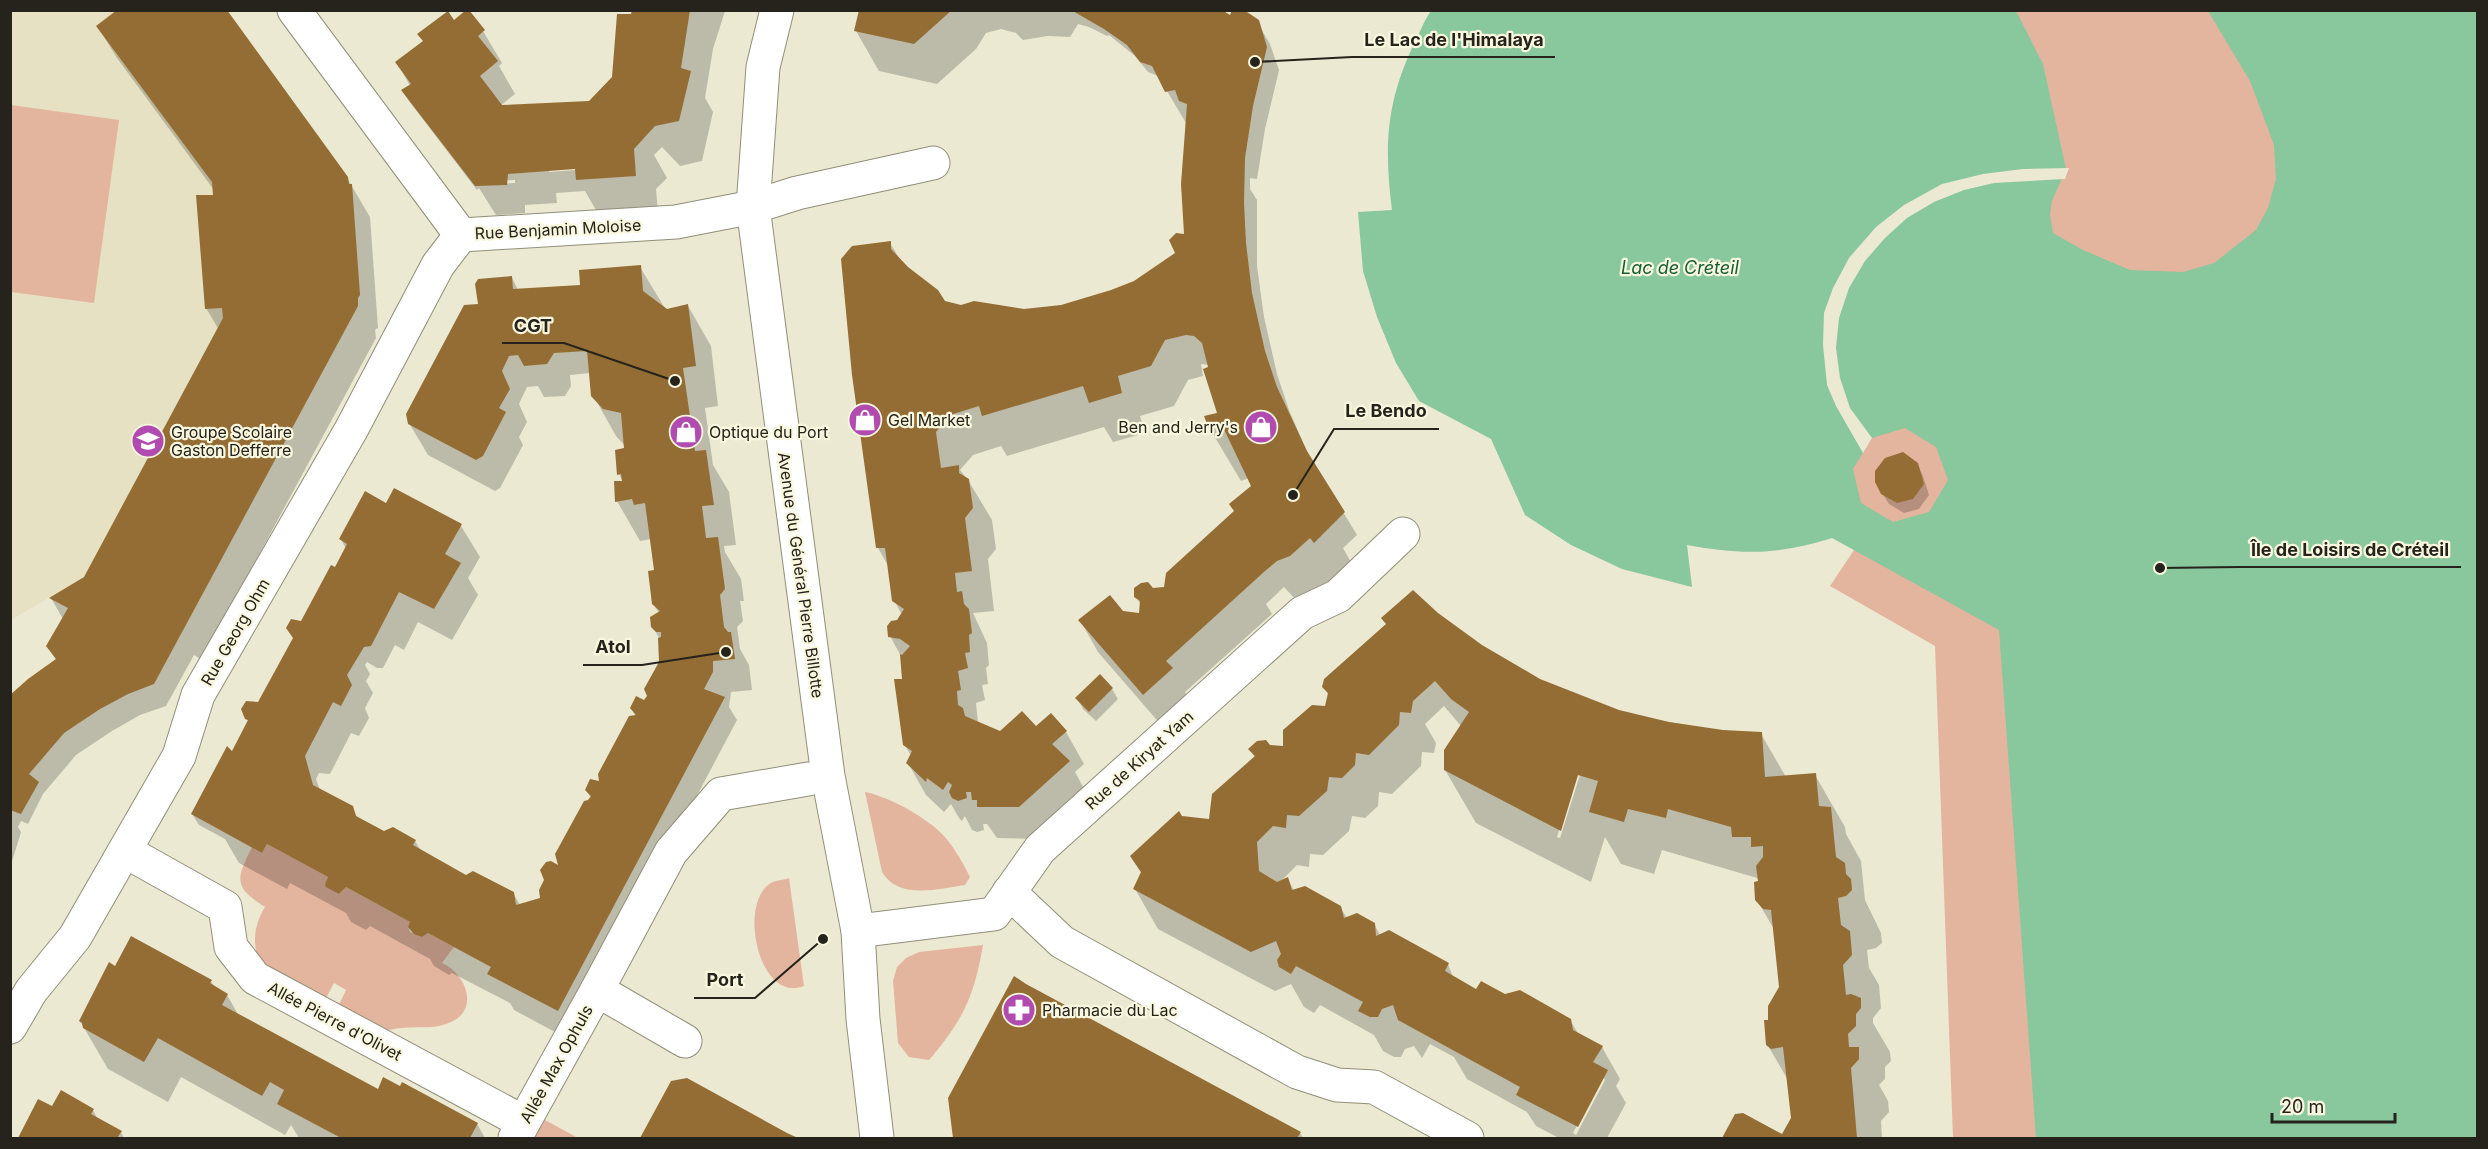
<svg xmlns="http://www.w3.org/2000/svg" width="2488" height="1149" font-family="Inter,sans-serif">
<rect width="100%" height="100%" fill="#ece9d2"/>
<polygon fill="#e5e1c2" points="11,11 227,11 348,177 349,184 352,184 360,295 358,298 358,306 184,629 84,577 11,620"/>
<g fill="#e4b59e">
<polygon points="1967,11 2477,11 2477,1138 1953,1138 1935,646 1830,586 1854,550 1850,408"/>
<polygon points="11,105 119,120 94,303 11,292"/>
<path d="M865,792C890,797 928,818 945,837C955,849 963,863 970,877L965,885C938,889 899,900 882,872Z"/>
<path d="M267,844L328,877L325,884L339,894L346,887L410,922L408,927L410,932L422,937L428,933L454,947L442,963C464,972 480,1007 453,1021C437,1030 420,1026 402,1028C397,1028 389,1031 384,1030C371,1028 350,1014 337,1009L346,990L334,983L324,1002C310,994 272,974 264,965C249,949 255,922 265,907C233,887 236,879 252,847L262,853Z"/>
<path d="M789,878L804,986C759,1004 737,903 771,883C776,880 784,880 789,878Z"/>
<path d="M983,945C974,997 963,1020 929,1060L909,1057L898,1043L893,981L897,967L906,958L919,952Z"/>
<polygon points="536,1115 578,1138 525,1138"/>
</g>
<path fill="#89c79c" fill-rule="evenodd" d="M1431,11H2016L2043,64L2066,169L2052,201L2050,215L2053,233L2083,250L2130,270L2183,272L2214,263L2256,230L2268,208L2276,179L2274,145L2250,81L2208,11H2477V1138H2036L1999,630L1832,538C1778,555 1742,555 1687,545L1692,587L1622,569L1571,545L1525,515L1491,439L1419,401L1396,363L1377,317L1363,271L1358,212L1392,210C1384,147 1386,102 1414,44C1420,33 1424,20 1431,11ZM1905,428L1936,447L1948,480L1929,512L1893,522L1861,503L1853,469L1872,438Z"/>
<polygon fill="#ece9d2" points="2069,168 2065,179 1994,183 1964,190 1934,202 1907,218 1885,238 1865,261 1849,288 1839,318 1836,348 1840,378 1850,408 1872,438 1863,453 1836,406 1827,385 1823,345 1824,313 1833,288 1849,258 1876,227 1904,205 1942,184 1983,174 2023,169"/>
<g fill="#0003" fill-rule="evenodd">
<path d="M633,10H731L725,11L713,49L705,98L713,112L702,161L680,166L662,147L654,155L667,178L656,189L658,212L600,217L585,191L556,193L557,203L525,205V213L496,215L479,188L477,190L409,101L403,91L410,86L397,62L453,22L483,31L502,63L499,66L515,94L500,106L589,102L614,78ZM576,167V170L549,172V169ZM515,180V183L494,184V181Z"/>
<polygon points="861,10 1220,10 1235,20 1257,22 1270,44 1279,70 1265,129 1257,179 1250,178 1250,189 1257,200 1257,266 1264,317 1277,374 1289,410 1308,454 1357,535 1343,548 1357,573 1308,613 1284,587 1266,604 1272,614 1185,692 1190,701 1162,726 1098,652 1080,620 1123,612 1140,615 1141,605 1136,597 1153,590 1165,589 1232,514 1252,486 1249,478 1241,481 1210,429 1206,417 1219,414 1209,365 1201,364 1203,376 1188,380 1174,406 1140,416 1145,433 1113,442 1104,427 1007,456 1001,446 973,455 960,470 968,480 992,520 996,549 988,559 994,611 973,613 987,643 989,665 986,668 988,684 982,685 985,700 976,703 978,723 1001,732 1036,728 1066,732 1084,764 1075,772 1087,794 1037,839 997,838 987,824 983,824 984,830 977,832 972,830 965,816 962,821 959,818 951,804 944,812 926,795 908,763 911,756 905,745 902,658 890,636 902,615 894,600 890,569 878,548 890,243 901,261 944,303 961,307 1024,311 1062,307 1112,292 1134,282 1177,253 1185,235 1186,123 1158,76 1148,72 1135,56 1109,35 1107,36 1089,27 1078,24 1070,37 1048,36 1023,40 1016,33 1001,29 986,33 976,49 937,84 879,71 856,31"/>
<polygon points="98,27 347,178 370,217 378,328 375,330 376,338 202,660 194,655 166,706 140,715 112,731 76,755 43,794 28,824 21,821 18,827 21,832 10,868 10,697 57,661 48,646 63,619 51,598 87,577 219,330 206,308 214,190 117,58"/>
<polygon points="640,267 666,310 688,306 711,346 718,406 705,408 713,465 729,492 736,545 724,546 725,552 741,579 744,601 740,601 743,621 737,627 740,649 749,665 752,690 731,692 729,707 737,720 568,1039 514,1010 510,1003 452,973 449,975 434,966 430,959 370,926 366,930 351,922 346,913 290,883 287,889 239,863 225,839 199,825 192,814 233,753 249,722 246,718 259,704 294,640 288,628 292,620 302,623 335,569 346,549 341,539 386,505 395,490 461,526 480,557 468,578 478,595 452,640 418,622 404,650 395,645 383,668 377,668 367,662 365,665 370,674 366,681 373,693 365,708 369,718 359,736 351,733 330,774 319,773 316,779 320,790 352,807 358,819 384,833 415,841 421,851 468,878 513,893 520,905 542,900 560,868 591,798 586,790 601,783 636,717 631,708 645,701 661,662 659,638 653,627 659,613 653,604 655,572 651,539 640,541 617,501 623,482 619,474 626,447 616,436 593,395 590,373 570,375 571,386 565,396 544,397 538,386 527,387 519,404 527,422 519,437 523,445 500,488 495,491 428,455 409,423 480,305 512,278 518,290 579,286"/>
<polygon points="1917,464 1923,476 1929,495 1919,509 1904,513 1889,504 1882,493"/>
<path d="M1437,614L1481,647L1539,680L1621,713L1723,732L1761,734L1786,777L1815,775L1845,827L1846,834L1861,861L1865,900L1881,933L1882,943L1876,948L1867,950L1869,968L1879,985L1881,1008L1873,1018V1023L1890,1052L1891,1061L1885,1067V1079L1879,1085L1888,1101L1889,1112L1881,1121L1882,1138H1724L1736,1115L1783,1136L1792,1118L1788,1080L1767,1044L1770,1021L1780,988L1775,931L1757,900L1760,882L1757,878L1662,850L1654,874L1621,864L1605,837L1591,882L1476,823L1445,770L1461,726L1444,706L1425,724L1436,743L1434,753L1422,752L1421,766L1392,794L1379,792L1378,806L1365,818L1352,816L1349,831L1323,855L1310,854L1309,867L1297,865L1280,882L1288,879L1294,891L1340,907L1347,918L1374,924L1380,935L1448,964L1453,977L1476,991L1505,995L1570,1020L1579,1035L1602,1047L1620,1079L1616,1086L1626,1103L1607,1138H1559L1536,1126L1527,1112L1467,1079L1454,1057L1430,1044L1422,1058L1414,1046L1405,1049L1401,1057H1394L1383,1051L1374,1035L1320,1005L1314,1013L1304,1007L1291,984L1275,991L1158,929L1135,889L1142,874L1131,857L1181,817L1210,821L1255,758L1250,749L1269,746L1284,747L1326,707L1329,696L1324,687ZM1578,773L1580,775L1560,838L1557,837ZM1603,1077L1605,1080L1576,1135L1573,1133Z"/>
<polygon points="1112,689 1118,699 1096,721 1083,709 1077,698"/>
<polygon points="115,968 211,981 214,987 227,995 239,1016 379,1092 477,1124 485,1138 299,1138 291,1125 285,1135 181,1077 168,1102 108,1069 80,1021"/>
<polygon points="687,1080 795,1138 642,1138 672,1082"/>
<polygon points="949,1098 1300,1133 1303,1138 955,1138"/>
<polygon points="39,1101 53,1108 93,1110 98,1120 121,1132 124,1138 19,1138"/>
</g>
<g fill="#946d34">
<polygon points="117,10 227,10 348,177 349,184 352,184 360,295 358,298 358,306 154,684 128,694 100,709 64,733 29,774 39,782 21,814 10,810 10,695 28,679 56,659 46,646 68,608 49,598 84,577 223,318 222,308 205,309 196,195 213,195 212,182 96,26"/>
<polygon points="466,10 469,10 485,30 478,36 498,61 480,76 502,105 589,101 612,77 617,14 631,14 632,10 690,10 681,68 691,71 679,121 655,126 634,149 636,176 576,180 575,169 508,174 507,185 475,186 401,90 411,84 395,62 423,41 417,34 448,11 454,20"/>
<polygon points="859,10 952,10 914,44 854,31"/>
<polygon points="1071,10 1222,10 1230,15 1232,10 1244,10 1259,20 1267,47 1253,106 1245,158 1244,203 1246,243 1252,293 1265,351 1277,387 1307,451 1345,512 1314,543 1310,538 1290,556 1277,561 1265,571 1166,661 1173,668 1143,695 1078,620 1110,595 1123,611 1139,613 1140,601 1134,597 1134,588 1141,583 1148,582 1153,588 1164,587 1166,573 1234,511 1229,504 1251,486 1222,425 1209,429 1204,416 1217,413 1203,369 1208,367 1202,343 1194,336 1186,335 1165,340 1151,366 1118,376 1122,393 1089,403 1083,386 982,416 979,406 950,415 936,432 941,468 959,465 959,473 969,479 973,508 965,518 972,571 955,573 957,592 962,591 964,604 969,609 972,633 969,635 970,652 965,653 968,668 958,671 961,690 957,691 958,705 963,708 965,716 1000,731 1022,711 1036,726 1051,713 1067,731 1052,744 1070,761 1019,807 977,807 977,800 972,800 971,792 966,792 967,798 958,801 952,798 949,792 952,785 948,782 943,790 927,778 926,782 906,763 912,751 903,745 894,679 902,679 900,654 902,655 910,646 900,639 888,637 887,626 891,621 897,620 904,609 892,601 885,548 876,548 852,375 841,259 852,246 891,241 891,249 908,267 938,290 945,301 961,305 974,301 1024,309 1061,305 1111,290 1134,281 1175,253 1169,240 1176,233 1184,234 1181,184 1187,104 1179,101 1175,90 1165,92 1152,66 1140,62 1127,45 1104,29"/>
<polygon points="641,265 643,291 667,309 688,304 696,366 683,368 695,451 706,450 714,505 702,506 706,538 718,537 725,589 720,595 724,627 728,632 731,632 735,659 713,661 713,672 704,689 725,697 558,1011 487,974 491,967 428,933 422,937 414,934 408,927 410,922 346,887 339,894 326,887 325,884 328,877 267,844 262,853 191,814 227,746 232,751 248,720 245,719 241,709 246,701 258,702 293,638 286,628 291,619 301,621 331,565 335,567 347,544 339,539 365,491 386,503 394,488 462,524 445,554 461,563 434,609 399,592 371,646 364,647 347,675 352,685 341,706 333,702 305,756 313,785 353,806 356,816 384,831 393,827 416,840 413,845 466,875 473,871 514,892 516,905 540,898 539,890 544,880 540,870 546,862 551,861 558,865 555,854 584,801 588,800 591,796 585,790 590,779 599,781 598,774 629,716 636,715 630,708 636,696 644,700 647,696 644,689 659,662 658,638 661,637 661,632 656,632 651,627 650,617 660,611 652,604 648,571 654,570 645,503 634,505 632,499 615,502 614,481 622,481 621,474 617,475 615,450 624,448 621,413 603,409 591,396 587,351 554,353 547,364 524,366 518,355 509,356 502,371 510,389 499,408 506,412 483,456 476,460 408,424 406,414 464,305 478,304 475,284 478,279 512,276 513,289 580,285 579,270"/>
<polygon points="1903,452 1918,463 1924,484 1913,499 1897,503 1881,494 1875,482 1875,471 1885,458"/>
<polygon points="1413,590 1438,613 1482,645 1540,679 1619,710 1669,722 1723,730 1762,732 1765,777 1816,773 1819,806 1831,807 1836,857 1845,863 1846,874 1851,879 1852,890 1846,896 1838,898 1841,925 1850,931 1852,955 1843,965 1846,995 1851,994 1861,998 1861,1008 1856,1014 1856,1026 1848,1034 1849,1047 1859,1047 1859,1059 1851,1068 1857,1138 1722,1138 1735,1114 1743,1113 1782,1134 1791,1118 1783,1047 1771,1049 1766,1045 1764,1020 1768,1020 1768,1006 1779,987 1771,910 1763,909 1755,900 1754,882 1758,881 1756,866 1763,857 1763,846 1751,847 1751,837 1732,837 1731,827 1668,809 1666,818 1628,809 1624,822 1589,812 1598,781 1578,775 1561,831 1444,770 1444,750 1469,712 1451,699 1435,681 1413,701 1411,713 1400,712 1399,725 1369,755 1356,753 1355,765 1342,778 1329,777 1327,791 1299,816 1287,815 1286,828 1273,826 1257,842 1259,871 1277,882 1288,877 1292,890 1305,886 1341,906 1344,918 1357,913 1375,923 1376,936 1389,930 1449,963 1445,971 1476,989 1481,981 1505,994 1520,990 1571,1019 1573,1030 1603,1046 1593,1062 1608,1070 1578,1127 1516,1095 1520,1087 1398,1020 1393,1005 1382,1009 1378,1017 1370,1017 1358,1011 1363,1002 1296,966 1291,974 1279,967 1277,960 1281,954 1276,941 1251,952 1133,889 1141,872 1130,856 1179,811 1182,816 1209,819 1212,794 1255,756 1248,749 1257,741 1266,740 1270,745 1283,746 1283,730 1312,705 1325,706 1328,693 1322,687 1324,679 1386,624 1381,618"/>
<polygon points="1100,674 1113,688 1089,712 1075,698"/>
<polygon points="131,936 212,980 210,983 228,994 222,1005 378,1089 383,1077 400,1086 402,1082 478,1123 470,1138 341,1138 277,1104 284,1090 270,1082 262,1096 158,1038 144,1062 83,1028 82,1023 79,1021 109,962 115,966"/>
<polygon points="1014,976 1026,984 1301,1132 1297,1138 953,1138 948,1098"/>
<polygon points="687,1078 787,1133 798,1138 640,1138 671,1081"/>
<polygon points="61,1090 94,1109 91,1114 122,1131 117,1138 18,1138 38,1099 52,1106"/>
</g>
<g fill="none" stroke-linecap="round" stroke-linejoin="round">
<defs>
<g id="street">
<polyline points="294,10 461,235"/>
<polyline points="777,10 763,67 753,207 828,776 858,931 863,1019 877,1138"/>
<polyline points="461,235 676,222 753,207 797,193 933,163"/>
<polyline points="125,851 225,907 231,947 255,978 523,1122"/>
<polyline points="1009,892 1062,942 1297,1072 1337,1085 1374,1087 1467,1138"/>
<polyline points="858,931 994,914 1040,849 1302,613 1338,596 1403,534"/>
<polyline points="597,990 685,1041"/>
<polyline points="10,1027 31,991 75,937 179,756 198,695 351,430 438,265 461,235"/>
<polyline points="515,1138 597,990 671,852 721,794 808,779"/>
</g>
</defs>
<use href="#street" stroke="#918e79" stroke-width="35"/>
<use href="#street" stroke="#fff" stroke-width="33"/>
</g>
<defs>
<symbol id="shop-disc" viewBox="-11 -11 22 22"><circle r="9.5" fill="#b14baf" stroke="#faf7df"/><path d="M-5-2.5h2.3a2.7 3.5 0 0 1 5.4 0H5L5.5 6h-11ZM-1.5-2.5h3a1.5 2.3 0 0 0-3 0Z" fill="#fff"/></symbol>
<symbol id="school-disc" viewBox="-11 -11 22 22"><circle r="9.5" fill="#b14baf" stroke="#faf7df"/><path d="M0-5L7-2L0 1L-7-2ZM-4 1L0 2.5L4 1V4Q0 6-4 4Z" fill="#fff"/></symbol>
<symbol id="pharmacy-disc" viewBox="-11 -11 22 22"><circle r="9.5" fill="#b14baf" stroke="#faf7df"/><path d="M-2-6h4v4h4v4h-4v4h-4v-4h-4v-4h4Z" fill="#fff"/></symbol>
</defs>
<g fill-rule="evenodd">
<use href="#shop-disc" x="846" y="401" width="38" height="38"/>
<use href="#shop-disc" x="1242" y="408" width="38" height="38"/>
<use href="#shop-disc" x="667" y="413" width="38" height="38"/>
<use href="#school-disc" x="129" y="422" width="38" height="38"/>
<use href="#pharmacy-disc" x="1000" y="991" width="38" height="38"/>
</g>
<g text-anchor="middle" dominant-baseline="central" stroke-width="4.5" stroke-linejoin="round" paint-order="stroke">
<g font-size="16" fill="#25231b" stroke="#faf7df">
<text transform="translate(558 229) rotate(-3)">Rue Benjamin Moloise</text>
<text transform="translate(801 575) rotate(82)">Avenue du Général Pierre Billotte</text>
<text transform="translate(235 632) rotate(-60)">Rue Georg Ohm</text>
<text transform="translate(1139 760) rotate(-42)">Rue de Kiryat Yam</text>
<text transform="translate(335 1021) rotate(28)">Allée Pierre d'Olivet</text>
<text transform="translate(556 1064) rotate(-61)">Allée Max Ophuls</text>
</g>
<g font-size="16" fill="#25231b" stroke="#faf7df" text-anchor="start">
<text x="888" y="420">Gel Market</text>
<text x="1238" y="427" text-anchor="end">Ben and Jerry's</text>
<text x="171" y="432">Groupe Scolaire<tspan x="171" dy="18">Gaston Defferre</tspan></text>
<text x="709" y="432">Optique du Port</text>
<text x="1042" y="1010">Pharmacie du Lac</text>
</g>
<g font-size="18" font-style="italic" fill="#165d35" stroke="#faf7df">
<text x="1680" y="267">Lac de Créteil</text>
</g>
</g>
<path fill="none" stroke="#25231b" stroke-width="2" d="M1255 62L1352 57H1555M675 381L564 343H502M1293 495L1334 429H1439M2160 568L2239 567H2461M726 652L642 665H583M823 939L755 998H694"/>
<g fill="#25231b" stroke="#faf7df" stroke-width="2">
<circle cx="1255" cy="62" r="6"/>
<circle cx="675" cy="381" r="6"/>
<circle cx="1293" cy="495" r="6"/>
<circle cx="2160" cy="568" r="6"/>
<circle cx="726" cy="652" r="6"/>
<circle cx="823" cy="939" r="6"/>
</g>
<g font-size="18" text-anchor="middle" font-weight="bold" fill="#25231b" stroke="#faf7df" stroke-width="4.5" stroke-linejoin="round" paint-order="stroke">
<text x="1454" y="46">Le Lac de l'Himalaya</text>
<text x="533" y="332">CGT</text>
<text x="1386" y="417">Le Bendo</text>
<text x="2350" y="556">Île de Loisirs de Créteil</text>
<text x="613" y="653">Atol</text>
<text x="725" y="986">Port</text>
</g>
<rect width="2488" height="1149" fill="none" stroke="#25231b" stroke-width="24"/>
<path d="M2272 1113v9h123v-9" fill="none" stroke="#25231b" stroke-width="3"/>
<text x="2281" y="1113" font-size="18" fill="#25231b" stroke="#faf7df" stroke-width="4.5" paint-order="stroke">20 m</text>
</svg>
